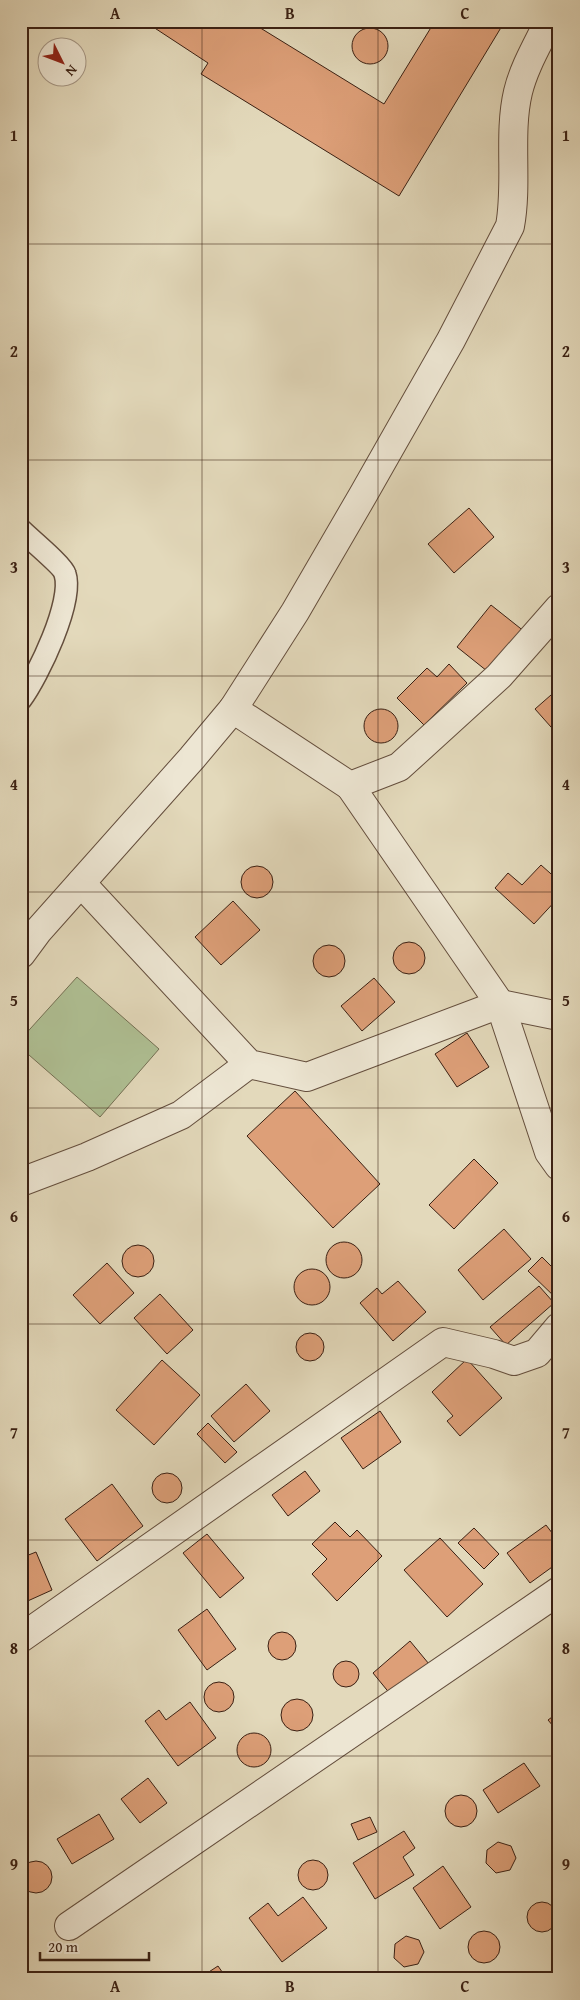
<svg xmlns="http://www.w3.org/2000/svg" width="580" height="2000" font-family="'Gentium Book Plus',serif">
<rect width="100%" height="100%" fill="#e3d9bb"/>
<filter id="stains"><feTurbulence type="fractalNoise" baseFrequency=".004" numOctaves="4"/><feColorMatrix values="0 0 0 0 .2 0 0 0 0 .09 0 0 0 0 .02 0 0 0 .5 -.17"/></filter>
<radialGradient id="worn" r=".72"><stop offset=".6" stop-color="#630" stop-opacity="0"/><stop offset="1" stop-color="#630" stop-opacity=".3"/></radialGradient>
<polygon fill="#afc094" stroke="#747054" points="77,977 159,1049 100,1117 21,1048 21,1039"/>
<g fill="#dd9f78" stroke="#3a2013">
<polygon points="144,21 249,21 384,104 435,21 505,21 399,196 201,74 208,63"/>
<circle cx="370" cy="46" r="18"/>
<polygon points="469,508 494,537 454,573 428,544"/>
<polygon points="491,605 525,632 492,675 457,647"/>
<polygon points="449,664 467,683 424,725 397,698 427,668 437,677"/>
<polygon points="559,688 559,736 535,709"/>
<circle cx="381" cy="726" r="17"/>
<polygon points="541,865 559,881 559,897 534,924 495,888 508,873 522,885"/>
<circle cx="257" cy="882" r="16"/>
<polygon points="233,901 260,930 221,965 195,937"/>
<circle cx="409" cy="958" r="16"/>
<circle cx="329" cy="961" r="16"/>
<polygon points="374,978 395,1002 362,1031 341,1006"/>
<polygon points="467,1033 489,1067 457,1087 435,1054"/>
<polygon points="295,1091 380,1184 333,1228 247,1136"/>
<polygon points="474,1159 498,1183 454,1229 429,1205"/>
<polygon points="504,1229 531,1259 483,1300 458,1270"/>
<circle cx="344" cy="1260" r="18"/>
<circle cx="138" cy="1261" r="16"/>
<polygon points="542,1257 553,1268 559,1261 559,1301 528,1271"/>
<polygon points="107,1263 134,1293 100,1324 73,1295"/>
<circle cx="312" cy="1287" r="18"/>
<polygon points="398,1281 426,1312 393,1341 360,1303 377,1288 382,1294"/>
<polygon points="539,1286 554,1303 506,1345 490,1327"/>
<polygon points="160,1294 193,1330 167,1354 134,1318"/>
<circle cx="310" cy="1347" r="14"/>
<polygon points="467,1359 502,1398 460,1436 447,1421 453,1416 432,1392"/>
<polygon points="162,1360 200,1395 154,1445 116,1410"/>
<polygon points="246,1384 270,1411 234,1442 211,1416"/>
<polygon points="380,1411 401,1442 363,1469 341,1438"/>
<polygon points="208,1423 237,1452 225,1463 197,1434"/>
<polygon points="305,1471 320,1491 288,1516 272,1495"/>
<circle cx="167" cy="1488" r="15"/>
<polygon points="112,1484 143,1526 97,1561 65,1519"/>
<polygon points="335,1522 350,1537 357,1530 382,1556 337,1601 312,1574 327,1559 312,1544"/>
<polygon points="546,1525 559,1542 559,1562 530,1583 507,1553"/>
<polygon points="474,1528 499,1554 484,1569 458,1543"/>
<polygon points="207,1534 244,1578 220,1598 183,1553"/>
<polygon points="440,1538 483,1584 447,1617 404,1570"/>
<polygon points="36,1552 52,1590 21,1604 21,1558"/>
<polygon points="207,1609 236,1649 207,1670 178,1630"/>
<circle cx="282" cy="1646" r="14"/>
<polygon points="410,1641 429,1664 391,1695 373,1673"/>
<circle cx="346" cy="1674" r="13"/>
<circle cx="219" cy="1697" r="15"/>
<circle cx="297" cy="1715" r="16"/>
<polygon points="190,1702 216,1738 178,1766 145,1721 159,1710 166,1720"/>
<polygon points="559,1712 559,1733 548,1720"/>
<circle cx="254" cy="1750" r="17"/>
<polygon points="524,1763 540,1786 498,1813 483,1790"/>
<polygon points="148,1778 167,1803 140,1823 121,1799"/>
<circle cx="461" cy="1811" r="16"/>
<polygon points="99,1814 114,1839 72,1864 57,1839"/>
<polygon points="370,1817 377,1832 358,1840 351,1824"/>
<polygon points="404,1831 415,1848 403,1857 414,1875 375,1899 353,1863"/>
<polygon points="498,1842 511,1846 516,1858 510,1870 496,1873 486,1863 487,1850"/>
<circle cx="313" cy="1875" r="15"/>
<circle cx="36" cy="1877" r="16"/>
<polygon points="443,1866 471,1907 440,1929 413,1888"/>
<polygon points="303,1897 327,1928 282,1962 249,1918 268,1903 278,1916"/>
<circle cx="542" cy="1917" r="15"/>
<circle cx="484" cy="1947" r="16"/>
<polygon points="406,1936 419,1940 424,1952 418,1964 404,1967 394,1958 395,1944"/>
<polygon points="218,1966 227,1979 198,1979"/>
</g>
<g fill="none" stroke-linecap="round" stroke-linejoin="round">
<defs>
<path id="service" d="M21,530C29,538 63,566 65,574C74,601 38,676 21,699"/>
<g id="minor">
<polyline points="233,709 350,786 399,767 499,676 559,608"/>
<polyline points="350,786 500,1004 549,1152 559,1166"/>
<polyline points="81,883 249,1064 307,1077 500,1004 559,1016"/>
<polyline points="21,1182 87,1157 181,1115 249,1064"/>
<polyline points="21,1638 443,1342 494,1354 514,1361 537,1353 559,1327"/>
<polyline points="69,1926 559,1591"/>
</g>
<path id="tertiary" d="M21,954L38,931L192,758L233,709L295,612L363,495L451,340L510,226C518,183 508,134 518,92C524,67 538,44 549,21"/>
</defs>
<use href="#service" stroke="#644e3d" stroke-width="24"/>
<use href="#minor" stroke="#644e3d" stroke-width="30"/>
<use href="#tertiary" stroke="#644e3d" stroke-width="30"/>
<use href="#service" stroke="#ede6d3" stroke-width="21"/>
<use href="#minor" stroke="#ede6d3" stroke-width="28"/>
<use href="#tertiary" stroke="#ede6d3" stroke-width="28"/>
</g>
<path fill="none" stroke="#3a2013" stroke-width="1" stroke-opacity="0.55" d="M202,21V1979M378,21V1979M21,244H559M21,460H559M21,676H559M21,892H559M21,1108H559M21,1324H559M21,1540H559M21,1756H559"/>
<rect width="580" height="2000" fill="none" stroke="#e3d9bb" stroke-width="55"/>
<g transform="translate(62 62) rotate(132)"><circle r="24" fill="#ede6d3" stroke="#a59786"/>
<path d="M0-4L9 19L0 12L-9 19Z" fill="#8f2418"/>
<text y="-8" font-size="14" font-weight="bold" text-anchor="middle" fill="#3a2013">N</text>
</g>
<path d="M40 1952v8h109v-8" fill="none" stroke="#3a2013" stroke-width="2.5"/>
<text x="48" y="1952" font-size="15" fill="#3a2013" stroke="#ede6d3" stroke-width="4" paint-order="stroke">20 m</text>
<rect x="28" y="28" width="524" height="1944" fill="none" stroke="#3a2013" stroke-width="2"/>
<g font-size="16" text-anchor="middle" font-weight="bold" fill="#3a2013">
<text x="115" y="19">A</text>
<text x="290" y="19">B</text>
<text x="465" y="19">C</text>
<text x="14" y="141">1</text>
<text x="566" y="141">1</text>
<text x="14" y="357">2</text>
<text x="566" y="357">2</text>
<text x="14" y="573">3</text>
<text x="566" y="573">3</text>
<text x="14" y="790">4</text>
<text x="566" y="790">4</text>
<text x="14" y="1006">5</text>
<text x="566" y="1006">5</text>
<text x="14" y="1222">6</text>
<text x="566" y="1222">6</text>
<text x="14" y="1438">7</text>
<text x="566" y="1438">7</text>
<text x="14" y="1654">8</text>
<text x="566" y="1654">8</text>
<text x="14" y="1870">9</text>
<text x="566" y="1870">9</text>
<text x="115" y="1992">A</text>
<text x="290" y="1992">B</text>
<text x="465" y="1992">C</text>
</g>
<rect width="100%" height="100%" filter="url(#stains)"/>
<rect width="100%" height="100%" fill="url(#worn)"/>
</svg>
